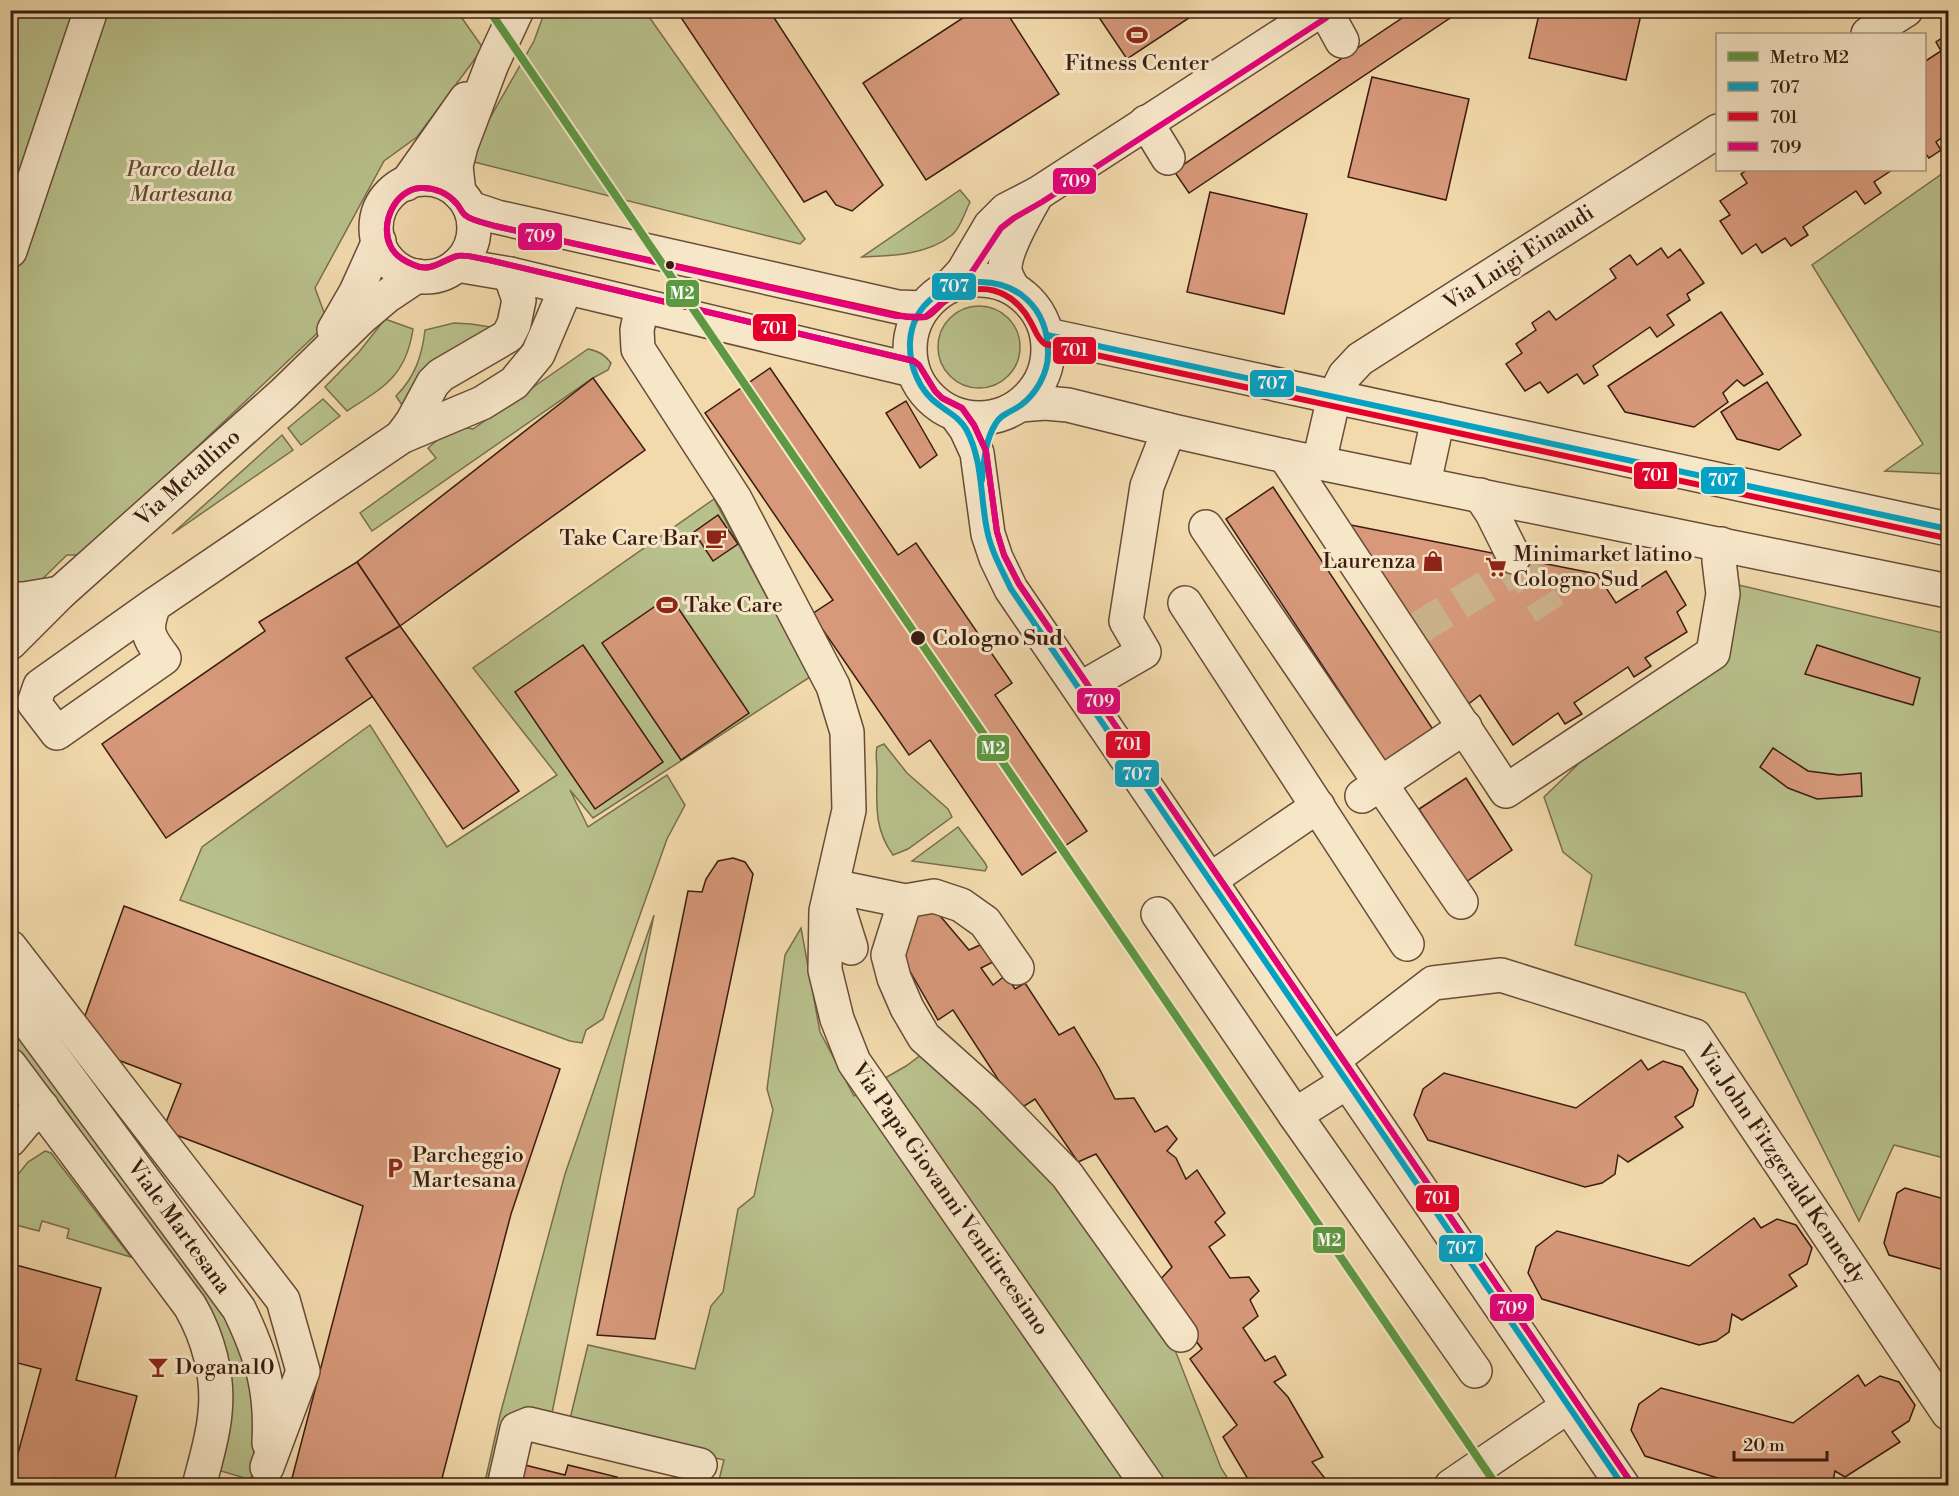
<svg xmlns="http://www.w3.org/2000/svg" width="1959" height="1496" font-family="'Libre Bodoni',serif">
<rect width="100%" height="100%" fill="#f2daac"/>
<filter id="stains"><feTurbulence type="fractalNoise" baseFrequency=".00333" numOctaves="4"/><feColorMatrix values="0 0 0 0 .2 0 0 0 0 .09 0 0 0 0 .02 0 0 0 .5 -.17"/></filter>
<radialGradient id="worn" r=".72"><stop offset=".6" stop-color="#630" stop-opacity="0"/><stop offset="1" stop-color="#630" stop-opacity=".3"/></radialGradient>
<g fill="#b8c08b" stroke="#796e4e" stroke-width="1.5">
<polygon points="11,11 457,11 483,48 417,137 384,161 315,288 328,323 83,555 67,555 26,595 11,595"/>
<polygon points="545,11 645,11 805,239 800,244 466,160 534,41"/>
<polygon points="1946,171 1948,173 1948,474 1885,471 1923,444 1812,265"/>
<path d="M960,190L970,202C965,212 960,229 952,235C927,255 892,256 862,257Z"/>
<circle cx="979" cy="347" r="41"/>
<path d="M385,319L413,329C406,376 384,387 347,411L325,387L359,352Z"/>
<path d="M454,323L471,324L497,328L408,414L396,396C415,377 422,356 425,330Z"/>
<path d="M588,349C599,351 605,355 611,363L608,370L593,378L372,531L360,513L436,458L428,448C444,435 452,424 473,429Z"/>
<polygon points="323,399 340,416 301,445 288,428"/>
<polygon points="282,435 293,450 172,534"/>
<polygon points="714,499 810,677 593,818 570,790 588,827 667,775 685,805 667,839 603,1019 586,1030 582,1043 570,1041 180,900 202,847 370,725 447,847 557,775 473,668"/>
<polygon points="1726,582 1948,634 1948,1159 1894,1145 1859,1221 1745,993 1575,945 1592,875 1563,852 1544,797 1596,747 1707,667"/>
<path d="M884,744L907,773L948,809L952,817L908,849L893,855C873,828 877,802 877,770C877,762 875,755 877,747Z"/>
<polygon points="958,827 985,863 987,867 985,871 912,861"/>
<polygon points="654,915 552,1413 533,1410 509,1485 484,1486 500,1415 565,1174"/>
<polygon points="801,928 820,1032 854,1096 906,1066 925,1052 1075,1195 1168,1332 1221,1468 1232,1485 725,1485 718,1484 724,1460 569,1423 588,1345 695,1369 711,1306 723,1292 738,1209 754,1196 773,1110 767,1089 785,955"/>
<polygon points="10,998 239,1309 267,1467 248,1479 204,1466 212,1364 11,1065"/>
<polygon points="45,1151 51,1153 131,1257 67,1238 69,1229 42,1221 39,1231 12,1224 11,1228 11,1183 28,1162"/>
</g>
<g fill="#d7997a" stroke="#3a1c11" stroke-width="1.5">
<polygon points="676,10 769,10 883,185 852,211 836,205 826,191 804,202"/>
<polygon points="975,10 1005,10 1059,94 926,180 863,83"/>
<polygon points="1094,10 1201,10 1127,59"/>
<polygon points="1414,10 1462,10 1189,193 1174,171"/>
<polygon points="1540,10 1642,10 1626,80 1529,58"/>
<polygon points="1948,34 1948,133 1936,142 1941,150 1929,158 1924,152 1924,62 1941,51 1936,42"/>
<polygon points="1372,77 1469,99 1446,200 1348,177"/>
<polygon points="1747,170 1892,170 1874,182 1881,193 1865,204 1856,191 1803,227 1808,235 1791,246 1785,238 1762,253 1756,244 1742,254 1720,221 1730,215 1720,201 1747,183 1741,174"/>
<polygon points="1210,192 1307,214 1284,314 1187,292"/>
<polygon points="1661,248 1668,258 1680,249 1704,283 1687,294 1690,300 1667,315 1674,325 1657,337 1650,327 1593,366 1598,375 1584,384 1577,374 1548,393 1540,382 1525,391 1506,364 1522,353 1516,344 1536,330 1532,323 1549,311 1556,320 1616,278 1610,269 1630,255 1637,265"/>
<polygon points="1721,312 1763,374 1744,386 1737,380 1723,393 1728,402 1694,427 1625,412 1608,386"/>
<polygon points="770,368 898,555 916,543 1012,683 995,695 1087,831 1022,875 930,740 909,755 812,614 833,600 705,413"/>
<polygon points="593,378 645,450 400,626 357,562"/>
<polygon points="1767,382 1801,435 1779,450 1737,439 1721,412"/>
<polygon points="906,401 937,455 920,468 886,413"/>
<polygon points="1273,487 1436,734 1388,765 1226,519"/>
<polygon points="718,515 738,544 713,561 694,532"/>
<polygon points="1346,524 1597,574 1616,603 1666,571 1686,605 1677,612 1687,632 1645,658 1651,666 1634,677 1628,667 1574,703 1582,714 1565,724 1558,713 1513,745 1480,695 1466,706"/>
<polygon points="357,562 400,626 346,658 373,696 166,838 102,744 265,631 259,622"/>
<polygon points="670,596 749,713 681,760 602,643"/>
<polygon points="400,626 519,791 463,829 346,658"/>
<polygon points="583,645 663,762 595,809 515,692"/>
<polygon points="1817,645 1920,678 1913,705 1805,674"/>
<polygon points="1773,748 1808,771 1839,775 1861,773 1862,796 1817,799 1788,788 1760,767"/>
<polygon points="1466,778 1512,850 1466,882 1419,809"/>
<polygon points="733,858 745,862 753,874 655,1339 597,1335 688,891 702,892 706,879 718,861"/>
<polygon points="930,904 969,950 980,945 993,962 981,968 993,985 1006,975 1015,989 1025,983 1059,1035 1074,1027 1099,1068 1115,1099 1134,1098 1155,1132 1167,1126 1177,1139 1167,1151 1176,1158 1186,1179 1197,1170 1225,1213 1215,1222 1225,1235 1209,1247 1230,1278 1249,1277 1259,1291 1250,1300 1258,1316 1243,1328 1265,1361 1275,1356 1286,1375 1274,1382 1288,1397 1323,1457 1312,1462 1331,1486 1252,1486 1223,1437 1237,1425 1190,1359 1202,1349 1154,1286 1172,1267 1096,1154 1078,1162 1035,1099 1018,1110 953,1010 938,1020 896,947 912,933 902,922"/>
<polygon points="124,906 560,1069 511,1214 440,1486 290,1486 363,1206 163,1130 181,1084 97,1052 80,1030"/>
<polygon points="1641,1060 1648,1070 1663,1061 1682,1067 1698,1090 1693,1106 1675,1117 1683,1127 1628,1162 1618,1155 1615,1174 1602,1183 1585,1187 1428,1140 1414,1115 1423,1089 1444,1073 1576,1108"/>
<polygon points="1905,1188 1948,1200 1948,1271 1889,1255 1884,1243 1897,1193"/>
<polygon points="1754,1218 1761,1228 1777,1219 1796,1225 1812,1248 1807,1264 1789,1275 1797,1286 1742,1320 1732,1314 1729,1332 1716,1341 1699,1345 1542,1299 1528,1273 1536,1247 1557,1231 1689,1266"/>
<polygon points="16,1265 101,1288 76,1380 137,1396 113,1486 80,1486 55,1478 53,1486 10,1486 10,1467 14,1468 41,1369 10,1361 10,1284"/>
<polygon points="1858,1375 1865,1386 1880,1376 1899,1382 1915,1405 1909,1421 1892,1432 1900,1442 1845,1477 1835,1471 1832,1486 1744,1486 1645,1456 1631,1430 1639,1404 1661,1388 1793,1423"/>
<polygon points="525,1465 565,1475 568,1465 617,1477 616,1486 520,1486"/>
</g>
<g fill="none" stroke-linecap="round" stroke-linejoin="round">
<g stroke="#cdb48d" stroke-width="33" stroke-dasharray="33 16" stroke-linecap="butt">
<polyline points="1514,557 1550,613"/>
<polyline points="1417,629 1520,566"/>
</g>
<defs>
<g id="minor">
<polyline points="1325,10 1342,41"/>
<polyline points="1868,34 1906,10"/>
<polyline points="1146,122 1168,158"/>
<circle cx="425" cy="228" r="49"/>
<polyline points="406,184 466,99"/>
<polyline points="459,193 456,166 461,146 492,64 517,10"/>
<polyline points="470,208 497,217 898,307 923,308"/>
<polyline points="10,251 91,10"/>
<polyline points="457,265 510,274 912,370"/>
<circle cx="979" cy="349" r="69"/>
<polyline points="950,286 963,272 990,226 1006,210 1037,194 1321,10"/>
<path d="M1013,288C1010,283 1006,277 1005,270C1004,250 1027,212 1037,194"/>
<polyline points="642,306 637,330 638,349 735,499 833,686 847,732 849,810 826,911 825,970 837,1019 854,1062 1148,1486"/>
<polyline points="334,330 356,292 379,241"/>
<polyline points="1047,335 1948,529"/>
<polyline points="1020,405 1045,403 1068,405 1169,430 1285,456 1948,591"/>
<polyline points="956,415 966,429 977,453 988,534 996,558 1011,589 1623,1486"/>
<polyline points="401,437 412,422 433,383 441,375 508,336 514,324 519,300 510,274"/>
<polyline points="1285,456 1506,791 1713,653 1723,594 1719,561 1721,544"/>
<polyline points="1319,462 1334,397 1345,375 1360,359 1718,131"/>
<polyline points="1424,483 1438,419"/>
<polyline points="1480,495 1492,513 1514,557"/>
<polyline points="1206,527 1461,902"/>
<polyline points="10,599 24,599 60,593"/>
<polyline points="1185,603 1407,944"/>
<path d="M154,605C144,631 148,637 164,658L57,733L34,703L40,686L154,605L401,437L482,403L514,383L538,354L566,288"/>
<polyline points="10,643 60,593 284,393 361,318 387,296 417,276"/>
<polyline points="1080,689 1144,652 1126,621 1147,486 1169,430"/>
<polyline points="1362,796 1465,727"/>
<polyline points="1210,880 1318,806"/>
<polyline points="832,886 905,901 934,896 961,905 985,922 1017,968"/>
<polyline points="835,897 851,948"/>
<polyline points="905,901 888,955 894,978 907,1008 924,1037 990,1096 1067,1175 1181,1335"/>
<polyline points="1158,914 1295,1115 1475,1371"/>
<polyline points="10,947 283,1300 303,1371 267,1467"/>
<path d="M10,998L239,1309C262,1357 272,1390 269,1443"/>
<polyline points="1333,1060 1433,983 1501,975 1695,1036 1948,1413"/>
<path d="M10,1065L190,1306C208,1337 219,1376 215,1413C213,1438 205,1462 199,1486"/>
<polyline points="1295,1115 1347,1082"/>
<polyline points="10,1140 25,1122 42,1107"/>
<polyline points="504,1486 517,1429 529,1424 700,1465"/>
<polyline points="1451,1486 1558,1413 1567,1404"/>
</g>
</defs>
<use href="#minor" stroke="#684c38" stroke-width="36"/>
<use href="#minor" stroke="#f7e7c9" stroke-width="33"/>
<defs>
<g id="bus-1">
<polyline points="1047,335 1948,529"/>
<path d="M982,480C984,461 985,440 996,423C1002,413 1012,412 1021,405C1036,394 1048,373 1048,354C1049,257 915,263 910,342C909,366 919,391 939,405C949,413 959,417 966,429C983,460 980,496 987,530C991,551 1002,570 1011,589L1623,1486"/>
</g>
<path id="bus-2" d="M1630,1481L1019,584L1004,555L997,532L986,451L974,425L962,408L942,398L935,391L919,365L914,361L489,260C479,259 467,254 457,256C442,260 431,273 414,265C404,261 394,255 390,245C380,223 395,190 420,188C434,187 448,193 457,204C460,207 461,212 465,215C472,221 486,223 495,226L907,317C913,317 920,318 926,317C932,315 938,307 944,302C961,289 985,284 1005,295C1015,300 1025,311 1030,321C1035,329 1037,339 1045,344L1946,538"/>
<path id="bus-3" d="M1326,18L1042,202L1014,218L1001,228L964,284L925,317L896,316L495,226C486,223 472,221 465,215C461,212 460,207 457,204C448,193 434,187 420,188C395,190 380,223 390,245C394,255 404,261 414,265C431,273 442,260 457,256C467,254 479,259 489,260L914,361L919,365L935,391L942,398L962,408L974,425L986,451L997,532L1004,555L1019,584L1630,1481"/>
</defs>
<use href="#bus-1" stroke="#f7e7c9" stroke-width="10"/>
<use href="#bus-2" stroke="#f7e7c9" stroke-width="10"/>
<use href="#bus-3" stroke="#f7e7c9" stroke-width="10"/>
<use href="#bus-1" stroke="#03a2c5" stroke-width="6"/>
<use href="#bus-2" stroke="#e4002b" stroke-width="6"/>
<use href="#bus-3" stroke="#e5007d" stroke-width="6"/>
<defs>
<polyline id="metro-1" points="489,10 1497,1486"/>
</defs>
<use href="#metro-1" stroke="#f7e7c9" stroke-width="12"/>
<use href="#metro-1" stroke="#5d9842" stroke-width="8"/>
</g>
<defs>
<symbol id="stadium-bare" viewBox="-9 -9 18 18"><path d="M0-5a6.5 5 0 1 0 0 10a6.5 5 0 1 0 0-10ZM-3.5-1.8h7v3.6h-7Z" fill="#8f2418" stroke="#f7e7c9" stroke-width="2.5" paint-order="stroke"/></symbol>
<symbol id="cafe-bare" viewBox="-9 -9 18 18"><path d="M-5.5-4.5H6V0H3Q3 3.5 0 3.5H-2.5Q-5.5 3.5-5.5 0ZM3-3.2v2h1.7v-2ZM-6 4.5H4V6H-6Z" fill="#8f2418" stroke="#f7e7c9" stroke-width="2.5" paint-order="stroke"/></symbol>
<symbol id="shop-bare" viewBox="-9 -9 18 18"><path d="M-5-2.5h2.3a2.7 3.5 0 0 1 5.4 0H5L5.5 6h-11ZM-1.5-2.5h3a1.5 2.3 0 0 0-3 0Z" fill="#8f2418" stroke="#f7e7c9" stroke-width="2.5" paint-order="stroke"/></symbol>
<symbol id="supermarket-bare" viewBox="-9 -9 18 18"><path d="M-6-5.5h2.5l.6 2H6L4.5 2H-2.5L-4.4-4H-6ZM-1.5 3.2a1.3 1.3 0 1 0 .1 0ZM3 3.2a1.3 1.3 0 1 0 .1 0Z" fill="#8f2418" stroke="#f7e7c9" stroke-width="2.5" paint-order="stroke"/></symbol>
<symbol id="parking-bare" viewBox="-9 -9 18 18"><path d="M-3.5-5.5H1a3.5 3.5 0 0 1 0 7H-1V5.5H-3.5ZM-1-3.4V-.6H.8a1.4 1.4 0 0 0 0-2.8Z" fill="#8f2418" stroke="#f7e7c9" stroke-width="2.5" paint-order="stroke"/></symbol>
<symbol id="bar-bare" viewBox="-9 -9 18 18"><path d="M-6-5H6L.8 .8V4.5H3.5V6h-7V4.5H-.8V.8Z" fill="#8f2418" stroke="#f7e7c9" stroke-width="2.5" paint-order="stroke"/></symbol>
</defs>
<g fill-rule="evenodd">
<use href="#stadium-bare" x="1122" y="20" width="30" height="30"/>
<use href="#cafe-bare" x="701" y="523" width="30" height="30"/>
<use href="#shop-bare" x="1418" y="546" width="30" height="30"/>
<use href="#supermarket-bare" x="1481" y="552" width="30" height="30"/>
<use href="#stadium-bare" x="652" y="590" width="30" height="30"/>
<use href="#parking-bare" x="380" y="1153" width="30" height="30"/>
<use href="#bar-bare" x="143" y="1352" width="30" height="30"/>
</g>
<g fill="#3a1c11" stroke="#f7e7c9" stroke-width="2">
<circle cx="670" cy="265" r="5"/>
<circle cx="918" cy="638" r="8"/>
</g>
<g text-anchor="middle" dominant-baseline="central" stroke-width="6" stroke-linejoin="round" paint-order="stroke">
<g font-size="22" fill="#3a1c11" stroke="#f7e7c9" text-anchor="start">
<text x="1137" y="63" text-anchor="middle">Fitness Center</text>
<text x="699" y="538" text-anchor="end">Take Care Bar</text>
<text x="1513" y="554">Minimarket latino<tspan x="1513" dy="25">Cologno Sud</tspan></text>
<text x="1416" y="561" text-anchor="end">Laurenza</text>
<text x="684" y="605">Take Care</text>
<text x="412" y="1155">Parcheggio<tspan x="412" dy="25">Martesana</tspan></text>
<text x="175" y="1367">Dogana10</text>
</g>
<g font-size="22" font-style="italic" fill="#604d36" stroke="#f7e7c9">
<text x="181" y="169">Parco della<tspan x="181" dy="25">Martesana</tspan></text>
</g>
<g font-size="22" fill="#3a1c11" stroke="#f7e7c9">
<text transform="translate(1519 258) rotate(-33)">Via Luigi Einaudi</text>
<text transform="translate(188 478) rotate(-42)">Via Metallino</text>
<text transform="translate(1781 1164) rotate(56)">Via John Fitzgerald Kennedy</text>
<text transform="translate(950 1199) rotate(55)">Via Papa Giovanni Ventitreesimo</text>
<text transform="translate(179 1227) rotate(54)">Viale Martesana</text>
</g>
<g font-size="22" font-weight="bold" fill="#3a1c11" stroke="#f7e7c9" text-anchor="start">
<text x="932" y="638">Cologno Sud</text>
</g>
</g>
<g stroke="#f7e7c9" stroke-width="2">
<rect x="1052" y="167" width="45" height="28" rx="6" fill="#e5007d"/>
<rect x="517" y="222" width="46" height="29" rx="6" fill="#e5007d"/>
<rect x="931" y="272" width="46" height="29" rx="6" fill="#03a2c5"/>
<rect x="665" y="279" width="35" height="29" rx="6" fill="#5d9842"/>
<rect x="752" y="313" width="45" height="29" rx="6" fill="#e4002b"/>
<rect x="1052" y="336" width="45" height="29" rx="6" fill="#e4002b"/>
<rect x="1249" y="369" width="46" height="29" rx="6" fill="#03a2c5"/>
<rect x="1633" y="461" width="45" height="29" rx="6" fill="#e4002b"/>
<rect x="1700" y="466" width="46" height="29" rx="6" fill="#03a2c5"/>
<rect x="1076" y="687" width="45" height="28" rx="6" fill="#e5007d"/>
<rect x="1105" y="730" width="46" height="29" rx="6" fill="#e4002b"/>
<rect x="976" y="734" width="34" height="28" rx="6" fill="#5d9842"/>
<rect x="1114" y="759" width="46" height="29" rx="6" fill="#03a2c5"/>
<rect x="1415" y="1184" width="45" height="29" rx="6" fill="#e4002b"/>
<rect x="1312" y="1226" width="34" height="28" rx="6" fill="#5d9842"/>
<rect x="1438" y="1234" width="46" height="29" rx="6" fill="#03a2c5"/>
<rect x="1489" y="1293" width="46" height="29" rx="6" fill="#e5007d"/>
</g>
<g font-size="16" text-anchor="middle" font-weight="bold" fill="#fff">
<text x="1075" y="187">709</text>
<text x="540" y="242">709</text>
<text x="954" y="292">707</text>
<text x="682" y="299">M2</text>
<text x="774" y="334">701</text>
<text x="1074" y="356">701</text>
<text x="1272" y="389">707</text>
<text x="1655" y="481">701</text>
<text x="1723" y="486">707</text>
<text x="1099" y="707">709</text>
<text x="1128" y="750">701</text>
<text x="993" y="754">M2</text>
<text x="1137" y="780">707</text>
<text x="1437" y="1204">701</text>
<text x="1329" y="1246">M2</text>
<text x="1461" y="1254">707</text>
<text x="1512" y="1314">709</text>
</g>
<rect width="1959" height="1496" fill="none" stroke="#f2daac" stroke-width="36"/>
<rect x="12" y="12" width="1935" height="1472" fill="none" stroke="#3a1c11" stroke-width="3"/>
<rect x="18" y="18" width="1923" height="1460" fill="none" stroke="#3a1c11" stroke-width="1.5"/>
<rect x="1716" y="33" width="210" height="138" fill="#f7e7c9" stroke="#ab967f" stroke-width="1.5"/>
<rect x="1728" y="52" width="30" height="9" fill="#5d9842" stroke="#ab967f" stroke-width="1.5"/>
<text x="1770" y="63" font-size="18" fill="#3a1c11">Metro M2</text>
<rect x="1728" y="82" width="30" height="9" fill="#03a2c5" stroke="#ab967f" stroke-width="1.5"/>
<text x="1770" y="93" font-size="18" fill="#3a1c11">707</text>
<rect x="1728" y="112" width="30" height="9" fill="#e4002b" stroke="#ab967f" stroke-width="1.5"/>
<text x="1770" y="123" font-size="18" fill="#3a1c11">701</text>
<rect x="1728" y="142" width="30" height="9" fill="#e5007d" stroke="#ab967f" stroke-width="1.5"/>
<text x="1770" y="153" font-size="18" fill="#3a1c11">709</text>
<path d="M1734 1451v9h93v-9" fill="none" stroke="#3a1c11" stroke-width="3"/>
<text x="1743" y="1451" font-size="18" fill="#3a1c11" stroke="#f7e7c9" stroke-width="4.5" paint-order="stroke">20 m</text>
<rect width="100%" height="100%" filter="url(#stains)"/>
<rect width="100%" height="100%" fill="url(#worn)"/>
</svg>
